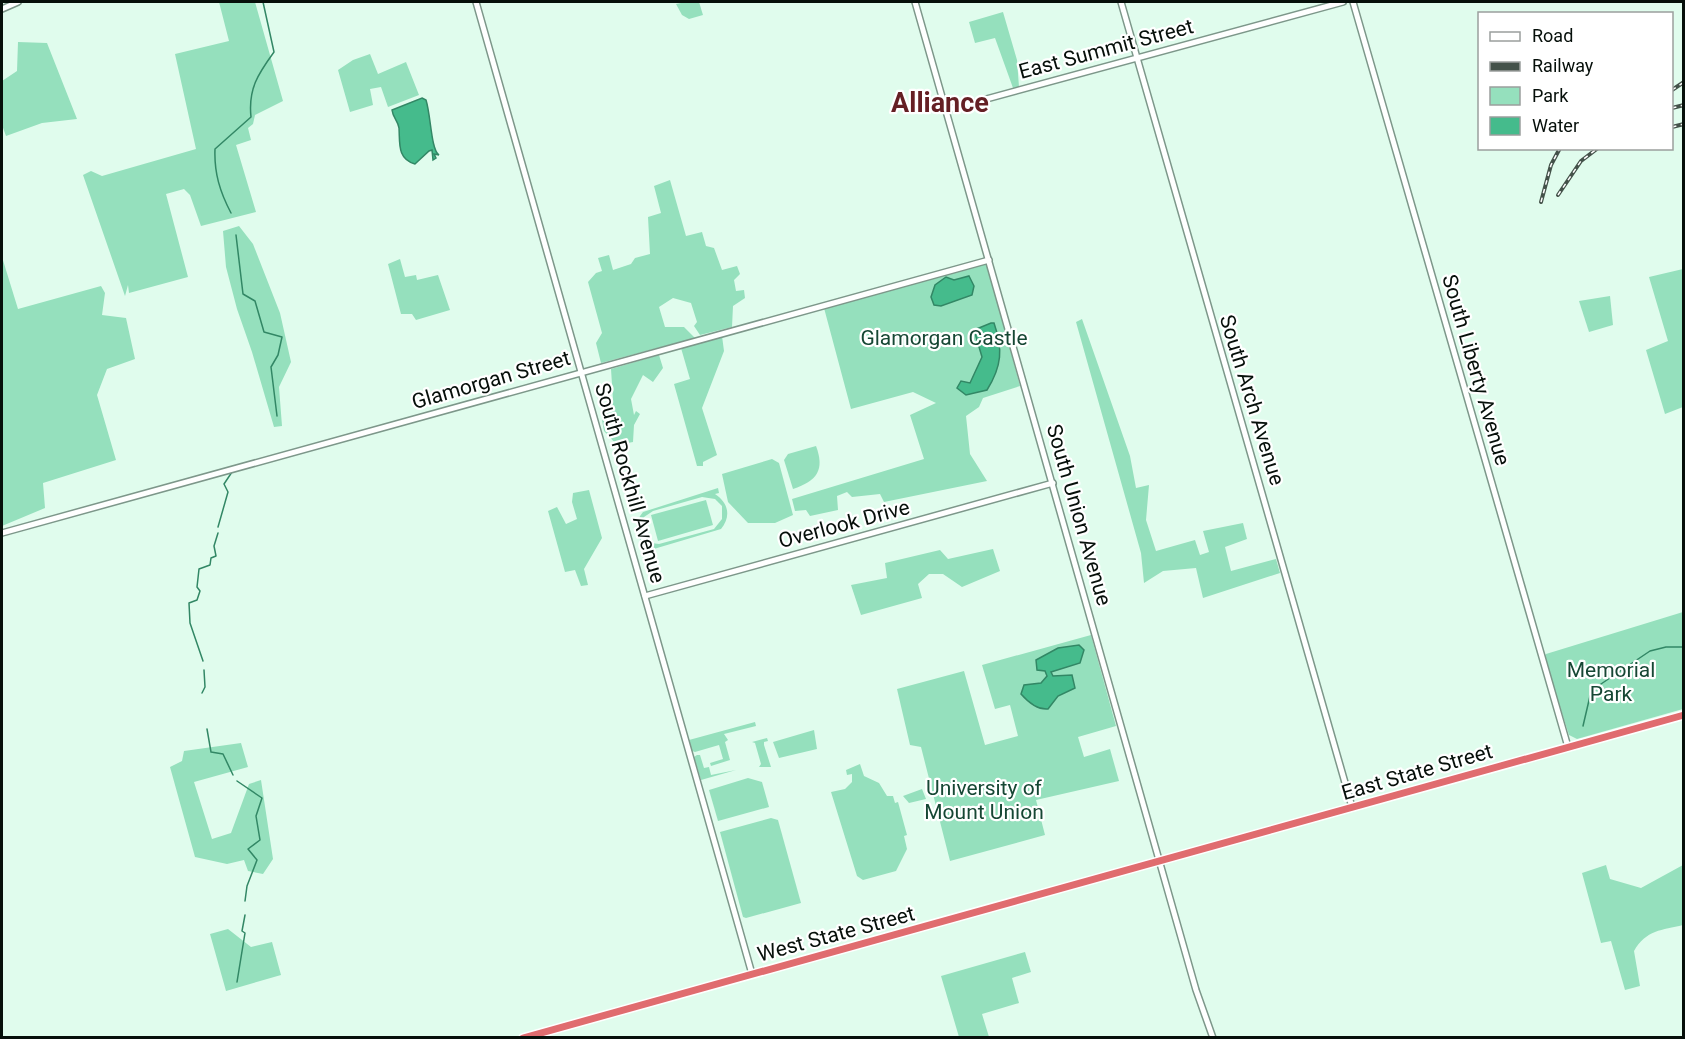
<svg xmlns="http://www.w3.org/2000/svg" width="1685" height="1039" font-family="Roboto,sans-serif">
<rect width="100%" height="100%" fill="#e0fced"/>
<g fill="#95e0bd" fill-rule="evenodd">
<polygon points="219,2 255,2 283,101 255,115 253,124 248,128 251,140 236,145 256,212 201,226 190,195 184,189 166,194 188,277 129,293 128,285 125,296 83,175 91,171 102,176 196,149 175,54 229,41"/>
<polygon points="686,2 699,2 703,15 689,19 682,15 676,4"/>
<polygon points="1003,12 1017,60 1019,87 1013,88 995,38 975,43 969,22"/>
<polygon points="18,42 47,43 77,119 42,123 6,136 2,125 2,81 17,71"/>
<polygon points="370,54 378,74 406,62 419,95 388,107 381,87 370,89 373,105 350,112 338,70 353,60"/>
<polygon points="670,180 686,236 702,232 706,246 714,248 722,270 737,266 740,274 734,280 736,291 744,290 745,298 733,306 732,327 700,335 694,326 697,322 691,303 673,298 659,307 665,327 684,327 695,338 601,363 596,343 602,333 588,282 596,273 602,271 598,258 609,255 613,270 631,264 635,258 650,254 648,217 661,213 654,186"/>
<polygon points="239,226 253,244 280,313 291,362 279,387 282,426 274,427 252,352 237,309 226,267 223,231"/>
<polygon points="2,257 18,309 101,286 105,293 102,315 126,318 135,359 107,369 97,395 116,460 43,483 45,508 2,526"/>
<polygon points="400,259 405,277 416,275 417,280 438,275 450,310 416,320 412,314 401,314 388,264"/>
<polygon points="987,263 1020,386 983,398 979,407 966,416 970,454 987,481 884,502 880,494 852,497 847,492 837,496 838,510 810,516 806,510 795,511 792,499 924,459 910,415 936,403 913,392 851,409 824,308"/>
<polygon points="1683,269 1683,407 1665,414 1646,350 1668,341 1649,277"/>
<polygon points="1610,296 1613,325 1589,332 1579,301"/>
<polygon points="1082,319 1130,456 1136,488 1149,485 1146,520 1156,551 1195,540 1200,555 1209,552 1203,531 1243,523 1247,539 1225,547 1231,571 1276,559 1280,573 1203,598 1196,568 1163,571 1144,583 1141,553 1076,322"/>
<polygon points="722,336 724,351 702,408 717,455 703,462 703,466 697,466 674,384 690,379 681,348"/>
<polygon points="659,355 663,368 653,382 643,375 631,399 634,415 636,411 640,414 634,425 633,442 617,445 604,431 602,420 613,400 611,369"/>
<path d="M816,446C825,470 817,481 793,489L784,460L788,454Z"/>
<polygon points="772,459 779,463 793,515 775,523 748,523 728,502 722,474"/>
<path d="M718,488L719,493L715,494C729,503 731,517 721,529L647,551V546C634,537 633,524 643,512ZM702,497L715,499L722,506V519L714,529L659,544L651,543L643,537L640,524L644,517L653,511Z"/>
<polygon points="589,490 602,538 584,569 588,585 581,586 575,570 565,572 548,511 557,507 566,524 577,519 572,502 573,493"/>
<polygon points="706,500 713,525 658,541 651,515"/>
<polygon points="993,549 1000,571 962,587 943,574 929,574 918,584 922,598 861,615 851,585 887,578 885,563 940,550 948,559"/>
<polygon points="1683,612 1683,709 1577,739 1569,735 1544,657 1546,654"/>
<polygon points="1091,635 1116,726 1078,737 1084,757 1110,749 1119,781 1036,800 1045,835 950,861 921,747 910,745 897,689 964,671 985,745 1018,736 1010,705 995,709 982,665"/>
<polygon points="755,722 756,726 724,734 728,740 725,742 730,760 711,766 710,763 723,759 719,745 695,752 692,751 689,740"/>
<polygon points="814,730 817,749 779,758 773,742"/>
<polygon points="767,738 768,741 764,742 764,745 771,767 759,767 761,764 755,743 752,742"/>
<polygon points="241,743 248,767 194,782 212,839 231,833 249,784 261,780 273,859 263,874 248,871 244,860 227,864 195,857 170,767 182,761 184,751"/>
<polygon points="697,755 700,755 704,768 709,767 711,775 736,770 701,780 694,757"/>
<polygon points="860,764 864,776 879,783 887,796 893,796 895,803 898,802 907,835 904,836 907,849 896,871 863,880 857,876 831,792 845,789 852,782 852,774 847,775 846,770"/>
<polygon points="748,778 762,782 769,807 718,821 709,790"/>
<polygon points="922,789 926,799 909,803 903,796"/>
<polygon points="771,818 778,820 801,903 746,918 743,917 720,832"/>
<path d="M1606,865L1610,879L1641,888L1683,865V925C1662,930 1646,930 1634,951L1640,986L1625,990L1611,941L1601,943L1582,873Z"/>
<polygon points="228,929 251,947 272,942 281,975 226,991 210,934"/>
<polygon points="1025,952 1031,972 1012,978 1019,1003 982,1014 989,1037 959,1037 941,976"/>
</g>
<g fill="#45bb8c" stroke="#328765" stroke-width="1.5">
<path d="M422,98L426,100C431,116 431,150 439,155L434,154L436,158L433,160L432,150L429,151L415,164C397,159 400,143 399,128C398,121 393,118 392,110Z"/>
<polygon points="969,276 974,286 972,295 941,306 934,305 931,297 935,285 946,277 954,280"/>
<path d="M991,323H994C1003,349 1002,366 987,390L966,395L957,388L961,381L970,383L982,357L974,330Z"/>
<path d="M1079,645L1084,650L1080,663L1051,672L1053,676L1072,675L1075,688L1058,696L1048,709C1037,710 1028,702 1021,694L1024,685L1041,683L1047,676L1045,671L1037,670L1036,660L1058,648Z"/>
</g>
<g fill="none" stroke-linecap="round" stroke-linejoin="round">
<g stroke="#328765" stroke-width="1.5">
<path d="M231,213C220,192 214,173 215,149L251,117C248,89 258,74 274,52L263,2"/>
<polyline points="236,235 243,294 255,301 264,332 282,337 278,355 271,367 277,416"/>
<polyline points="218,527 228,492 224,484 232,472"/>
<polyline points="203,661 190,623 189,603 197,600 200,591 197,587 199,569 210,565 211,558 216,556 214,546 218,533"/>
<polyline points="202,693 205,687 204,670"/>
<polyline points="1583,726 1590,696 1601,684 1650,651 1666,647 1684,647"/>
<polyline points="207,729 211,752 223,754 233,775"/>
<polyline points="237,781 262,798 256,816 260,840 248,849 257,860 247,886 245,901"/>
<polyline points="237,982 245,933 242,931 245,915"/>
</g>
<defs>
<g id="secondary">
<polyline points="476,2 752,974"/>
<polyline points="915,2 1196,990 1213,1038"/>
<polyline points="1121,2 1352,807"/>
<polyline points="1353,2 1568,747"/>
<polyline points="2,9 18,2"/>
<polyline points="946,110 1343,2"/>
<polyline points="2,533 989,260"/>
<polyline points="645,596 1053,483"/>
</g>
<polyline id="highway" points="523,1038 1684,715"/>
</defs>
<use href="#secondary" stroke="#7d978a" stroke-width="8"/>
<use href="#highway" stroke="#fff" stroke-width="10"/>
<use href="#secondary" stroke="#fff" stroke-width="5"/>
<use href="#highway" stroke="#e06c6f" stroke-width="7"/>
<defs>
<g id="rail">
<polyline points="1672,90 1684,82"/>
<polyline points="1672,108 1684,105"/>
<polyline points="1672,127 1684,124"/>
<polyline points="1558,195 1581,161 1598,148"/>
<polyline points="1541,202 1551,165 1560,148"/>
</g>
</defs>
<use href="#rail" stroke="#44524a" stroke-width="4"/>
<use href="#rail" stroke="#fff" stroke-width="1.5" stroke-dasharray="4.5" stroke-linecap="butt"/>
</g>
<g text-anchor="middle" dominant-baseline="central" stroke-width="4.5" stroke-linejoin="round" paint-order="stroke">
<g font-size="21" fill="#060f0a" stroke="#fff">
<text transform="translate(1106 49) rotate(-15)">East Summit Street</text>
<text transform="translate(1476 370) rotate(74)">South Liberty Avenue</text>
<text transform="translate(491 380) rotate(-16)">Glamorgan Street</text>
<text transform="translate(1252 400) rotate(73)">South Arch Avenue</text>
<text transform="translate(630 483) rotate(74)">South Rockhill Avenue</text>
<text transform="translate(1079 515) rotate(74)">South Union Avenue</text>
<text transform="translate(844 524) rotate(-15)">Overlook Drive</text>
<text transform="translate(1417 772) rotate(-16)">East State Street</text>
<text transform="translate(836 934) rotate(-15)">West State Street</text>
</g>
<g font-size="21" fill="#164734" stroke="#fff">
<text x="944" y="338">Glamorgan Castle</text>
<text x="1611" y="670">Memorial<tspan x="1611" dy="24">Park</tspan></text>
<text x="984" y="788">University of<tspan x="984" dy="24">Mount Union</tspan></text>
</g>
<g font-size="27" font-weight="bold" fill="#651f24" stroke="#fff">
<text x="940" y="103">Alliance</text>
</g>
</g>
<rect width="1685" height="1039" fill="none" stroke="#060f0a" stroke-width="6"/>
<rect x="1478" y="12" width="195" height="138" fill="#ffffff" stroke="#9b9f9d" stroke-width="1.5"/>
<rect x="1490" y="32" width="30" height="9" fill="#ffffff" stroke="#9b9f9d" stroke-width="1.5"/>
<text x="1532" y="42" font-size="18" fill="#060f0a">Road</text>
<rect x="1490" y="62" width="30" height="9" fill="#44524a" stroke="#9b9f9d" stroke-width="1.5"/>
<text x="1532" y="72" font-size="18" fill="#060f0a">Railway</text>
<rect x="1490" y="87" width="30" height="18" fill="#95e0bd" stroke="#9b9f9d" stroke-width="1.5"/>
<text x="1532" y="102" font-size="18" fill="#060f0a">Park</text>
<rect x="1490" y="117" width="30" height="18" fill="#45bb8c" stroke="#9b9f9d" stroke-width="1.5"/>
<text x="1532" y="132" font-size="18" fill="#060f0a">Water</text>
</svg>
